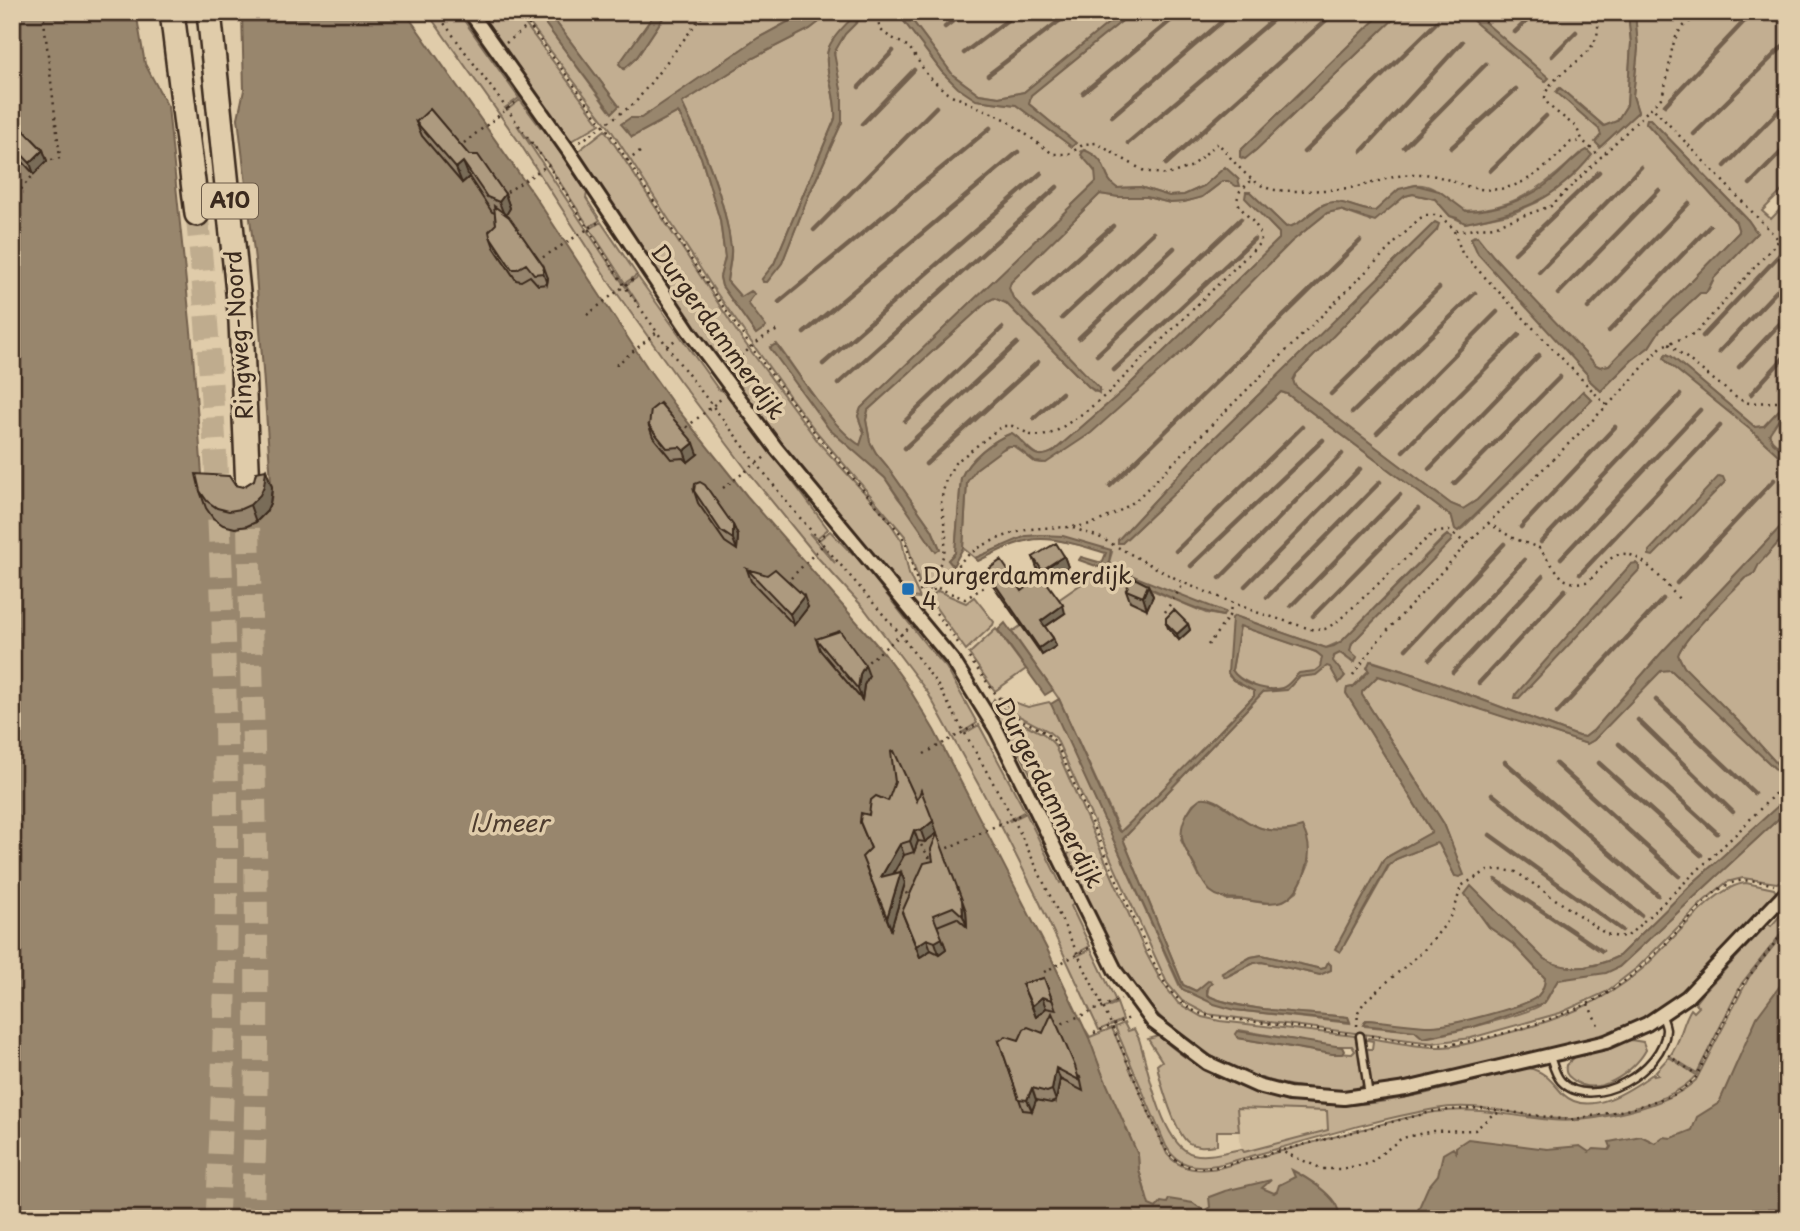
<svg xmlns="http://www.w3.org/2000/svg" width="1800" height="1231" font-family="'Playpen Sans',sans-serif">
<rect width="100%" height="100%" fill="#e0ccaa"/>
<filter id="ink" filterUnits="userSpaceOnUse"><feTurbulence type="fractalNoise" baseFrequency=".0143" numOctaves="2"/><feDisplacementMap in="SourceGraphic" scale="14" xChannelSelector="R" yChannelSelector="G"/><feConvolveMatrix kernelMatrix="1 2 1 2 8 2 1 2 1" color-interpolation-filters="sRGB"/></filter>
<g filter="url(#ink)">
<!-- built -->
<path fill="#d1bd9d" d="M1237,1108L1327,1111L1328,1130L1243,1152L1239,1140Z"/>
<!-- green -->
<path fill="#c2ae91" stroke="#7e6c58" stroke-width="2" fill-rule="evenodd" d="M427,12H458L519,98L505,108L507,110L520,100L541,128H544L587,193L586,198L600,220L589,227L548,164L517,125L614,271L639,305L626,285L638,277L718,389L726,392L828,529L817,538L809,533L835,563L819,540L830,531L853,555L855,554L927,646L946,667L977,723L963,732L965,733L979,725L1025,811L1009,820L1010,821L1026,813L1060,883L1064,881L1074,904L1071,906L1090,946L1076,954L1077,956L1091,949L1116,1001L1102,1009L1117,1003L1123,1020L1099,1030L1039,901L998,820L928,693L863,607L819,559L752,477L679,380L611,285L519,142Z
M477,12H516L600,124L571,141Z
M521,12H537L539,14L542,12H656L620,63L624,69L637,57L667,12H806L758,38L641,119L630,118L632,137L678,112L701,157L720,220L725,258L720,277L722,286L756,334L741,297L727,281C729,270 732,258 731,248C725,197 704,148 682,103L753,58L810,29L832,12H858C849,23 835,34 829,47C821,65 838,97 835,119L774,264L762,279L767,282L782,263L808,197L842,122V95L834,59L835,48L845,34L867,12H897L942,72L977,100L1016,105L1072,146L1075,143L1029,104L1031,95L1133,12H1383L1240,151L1242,159L1256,150L1401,12H1463L1545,81L1548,78L1473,12H1628L1631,43L1627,105L1617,121L1604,126L1560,88L1558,89V93L1599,129L1601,134L1600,147L1638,112L1633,96L1638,48L1635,12H1788V185L1762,211L1771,219L1788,201V397L1786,400L1788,406V455L1769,437L1771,428L1783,414L1779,410L1764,426L1755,427L1671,356L1667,354L1665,360L1751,430L1788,464V519L1663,651L1594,730L1585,737L1578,736L1416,675L1372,661L1367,668L1369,670L1353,687L1347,688L1346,693L1432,832L1387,857L1342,949L1389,866L1396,859L1436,843L1439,844L1455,876L1463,874L1444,824L1362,695V692L1378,675L1587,744L1594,740L1661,670H1671L1784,777L1787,775L1744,727L1684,667L1678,655C1684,637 1730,594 1745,578L1754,574L1758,564L1788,532V797L1693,883L1619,956C1595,968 1569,973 1544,959L1471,887L1465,894L1489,927L1513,944L1545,978C1545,986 1543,991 1537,997C1524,1008 1450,1026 1432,1026C1410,1027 1388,1022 1366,1020L1365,1026L1415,1031L1423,1038C1443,1035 1531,1014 1544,1003C1550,997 1552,986 1558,980L1619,967L1788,810V877L1777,883L1743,878L1727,882L1704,901L1638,967L1606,992L1560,1013L1471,1038L1432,1043L1207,1014L1182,1001L1167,983L1056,738L1048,731L1015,714L999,697L1028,707L1049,702L1053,706L1180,987L1235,1010L1350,1023L1348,1017C1311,1013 1237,1011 1207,995L1210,981L1196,991L1183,985L1123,839L1263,692C1254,682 1239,682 1232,670L1240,626L1309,649L1333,660L1335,655L1340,653L1352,662L1350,648L1352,643L1451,541L1447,535L1443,538L1342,641L1326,648L1235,616L1233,618L1229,676L1233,680L1254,691V696L1163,792L1120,832L1059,699L1012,632L1103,569L1206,613L1222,616L1113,567L1109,562L1112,552L1034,535L975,558L963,548L967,482L972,472L998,451L1012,445L1035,462L1043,463L1187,347L1291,242L1327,213L1340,210L1370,221L1405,196L1413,194L1435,199L1450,216L1465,223L1513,213L1538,202L1580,153C1552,180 1523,204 1483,209C1477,210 1468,212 1462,210C1446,203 1436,182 1415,185C1396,188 1389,202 1375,211C1358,211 1342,198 1325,204C1310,209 1303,226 1286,227L1250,192H1246V198L1279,233V239L1124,390L1054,451C1033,464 1028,443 1012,433C992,441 969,458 961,478L955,553L948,560L953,566L926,593L920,585L905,536L815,430L790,397L713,288L611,130ZM553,18L619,106L609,110L544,22ZM1647,119H1650L1748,220L1757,233L1714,278L1709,289L1700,293L1660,330L1649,347L1632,360L1601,391L1588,379L1587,374L1471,241V238L1474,236L1477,237L1493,256L1596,365L1600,367L1609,365L1739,232L1736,222L1646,123ZM1084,150C1110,161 1101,177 1117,188L1140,187L1169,196L1184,195L1204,186L1225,167L1238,179L1223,181L1202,197L1184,202L1170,203L1147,197H1119L1100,194L1011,282L1009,288L1013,298L1100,391L1095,392L1089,387L1006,303L994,298L988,301L868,410L866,420L870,442L876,453L887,466L932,530L940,549L898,498L885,478L859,454L770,347L777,344C800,375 829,425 860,446L864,433L858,416L861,408L1096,182L1097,175L1081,151ZM1433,224L1437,230L1296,374L1293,380L1295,386L1451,504L1463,509L1477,500L1583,391L1592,400L1463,528L1458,531L1455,529L1452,517L1287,394L1281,392L1122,543H1119L1118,540L1195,457ZM1201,798C1236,802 1243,836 1291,830L1310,861L1297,891L1283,901L1264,903L1245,900H1227L1200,878L1181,840L1187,814L1193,804ZM1262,955L1321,969L1325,968L1320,975L1262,962L1254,963L1226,977L1222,974L1251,957Z
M906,12H1123L1024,92L999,97L979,94L953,75Z
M605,130L739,335L820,444L885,515L902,541L909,574L920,598L910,597L804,476L730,374L740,362L735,358L726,362L720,360L673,299L577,152Z
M601,222L637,275L625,283L590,229Z
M938,591L966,603L974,597L994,622L993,625L966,650L929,598Z
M996,629L1026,669L995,691L969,654Z
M994,699L1012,718L1044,734L1054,744L1145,951L1161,981L1178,1003L1202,1017L1220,1021L1355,1036L1365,1085L1362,1086V1090C1268,1095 1186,1059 1130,981C1104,944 1087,897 1067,856L1070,852L1020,753L1017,754L990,706ZM1239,1030L1328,1046H1352L1355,1051L1352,1054L1319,1052L1238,1038Z
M1746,883L1774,889L1777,894L1694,982L1664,1006L1630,1025L1595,1038L1394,1084L1374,1088L1371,1085L1367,1049H1372L1373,1041L1367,1040L1368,1038C1392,1041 1417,1048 1442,1047C1463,1046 1483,1040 1504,1034C1555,1021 1602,1004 1642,969C1668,947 1714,885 1746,883Z
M1788,907V925L1742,983L1697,1073L1670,1056C1682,1039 1681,1025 1691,1009L1694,1012L1699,1007L1695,1003L1702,994L1768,924L1771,926Z
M1788,928V1219H1115L1145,1190L1139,1170L1138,1155L1131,1150L1085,1029L1090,1037L1112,1028L1167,1154C1181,1171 1199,1171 1219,1168C1267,1155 1314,1142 1363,1129C1386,1123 1410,1116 1435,1112C1478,1106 1509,1116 1551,1120C1589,1124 1668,1107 1696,1080L1749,977Z
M1124,1023L1128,1031L1134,1029L1139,1039C1148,1067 1162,1146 1193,1154C1209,1158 1227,1151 1242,1149L1244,1152L1328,1130L1327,1111L1237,1108L1239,1131H1217V1145C1208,1146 1198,1148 1189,1143C1176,1135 1160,1082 1157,1065L1162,1061L1148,1039L1159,1036C1212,1085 1288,1111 1361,1104C1417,1099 1473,1080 1528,1068C1545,1071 1552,1082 1563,1094C1589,1119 1632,1089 1654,1073V1076L1658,1075L1656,1071L1669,1057L1696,1075C1674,1103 1597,1120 1562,1119C1517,1117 1481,1101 1435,1109C1361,1122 1289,1147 1217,1165C1197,1168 1177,1167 1166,1146L1115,1027Z
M1631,1040L1643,1042L1646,1050C1634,1072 1596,1100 1572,1079C1566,1075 1565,1072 1566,1065L1575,1057Z"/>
<!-- water -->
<path fill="#98866d" stroke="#73614d" stroke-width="2" fill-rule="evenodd" d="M12,12H136L145,64L168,107L192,341L204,501C217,539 265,535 272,495L255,260L238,118L244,90L242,12H405L534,195L647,367L674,405L747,496L883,652L905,682L934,730L1048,951L1089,1038L1102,1073L1138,1155L1139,1170L1149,1205L1156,1208L1161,1202L1167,1203L1169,1199L1193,1203L1204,1211L1210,1207L1209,1197L1225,1191L1271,1180L1262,1188L1274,1193L1277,1191L1279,1185L1295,1177L1292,1170C1307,1178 1325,1189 1335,1203C1338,1207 1339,1214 1341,1219H12Z
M656,12H667L637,57L624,69L619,64Z
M806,12H832L810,29L753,58L682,103C704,149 725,197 731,248C732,258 728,270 727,281L741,297L751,291L755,294L748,303L766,327L756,334L722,286L720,277L725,258L720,220L701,157L678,112L632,137L621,124L630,118H641L758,38Z
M858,12H867L845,34L834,53L842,95V122L808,197L782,263L767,282H763L762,279L774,264L835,119C838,96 821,66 829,47C834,34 849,22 858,12Z
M897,12H906L953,75L979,94L999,97L1024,92L1122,12H1133L1031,95L1029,104L1076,143L1072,147L1016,105L976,100L958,88L942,72Z
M1383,12H1401L1256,150L1245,159L1240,157V151Z
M1463,12H1473L1549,78L1546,81L1539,77Z
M1628,12H1635L1638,48L1633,96L1638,112L1600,147L1595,142L1601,135L1599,129L1556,92L1560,88L1604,126L1617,121L1627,105L1631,43Z
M552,17L619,106L612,113L544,22Z
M1647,119H1650L1748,220L1757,233L1714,278L1706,293H1700L1660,330L1649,347L1632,360L1601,391L1588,379L1587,374L1478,254L1471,238L1477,236L1493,256L1596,365L1600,367L1609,365L1739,232L1736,222L1646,123Z
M1084,150C1111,160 1100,177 1117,188L1140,187L1169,196L1184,195L1204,186L1225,167L1238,179L1240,186H1236L1228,181H1223L1202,197L1184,202L1170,203L1147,197H1119L1100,194L1011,282L1009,288L1013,298L1099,388V393L1089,387L1006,303L994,298L988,301L868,410L866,420L870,442L876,453L887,466L932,530L940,549L936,552L885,478L829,429L770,348L776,344C797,371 833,429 860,445L864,433L858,416L861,408L1096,182L1095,171L1081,155Z
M1587,150L1592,155C1554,202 1522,211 1465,223L1457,218L1450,216L1435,199L1413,194L1405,196L1375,221L1340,210L1327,213L1291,242L1187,347L1091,433L1046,463L1035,462L1015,446H1007L976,469L967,482L963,548L953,566L948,560L955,553L961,478C969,459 993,440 1012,433C1028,444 1032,464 1054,451L1124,390L1279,239V233L1245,198L1246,192H1250L1286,227C1302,226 1311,210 1325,204C1341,197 1358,211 1375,211L1399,189L1416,185L1439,191L1466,211C1496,211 1530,199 1553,179C1564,170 1574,156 1587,150Z
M1435,222L1439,224L1437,230L1296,374L1293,380L1295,386L1451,504L1463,509L1477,500L1583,391L1592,400L1458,531L1455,529L1452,517L1287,394L1281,392L1122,543H1118V540L1195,457Z
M1666,354L1671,356L1755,427L1764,426L1779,410L1783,413L1769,434L1773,442L1788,455V464L1751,430L1668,363L1664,358Z
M1719,476L1723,477L1725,482L1653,556L1649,555V551Z
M1788,519V532L1759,564L1754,574L1745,578C1730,594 1684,637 1678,655L1684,667L1744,727L1787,775L1784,777L1671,670L1661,671L1594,740L1587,744L1378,676L1362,692V695L1444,824L1464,875L1459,877L1455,876L1439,844L1436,843L1396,859L1388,866L1342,949L1340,952L1335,949L1384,859L1432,832L1346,693L1347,688L1353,687L1369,671L1367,668L1370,661L1416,675L1578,736L1585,737L1594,730L1663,651Z
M1041,535L1063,536L1111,550L1109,562L1113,568L1225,612L1223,616C1190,609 1161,592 1130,579C1113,572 1097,566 1079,560L1081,557L1102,563L1106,553C1085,547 1063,539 1041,539C1020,539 997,552 978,561L975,558L1026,536Z
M1447,535L1452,538L1451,541L1352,643L1350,651L1357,657L1355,662L1340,653L1334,656L1333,661L1345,676L1339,683L1330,667L1327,666L1316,675L1299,677L1287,690L1263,692L1123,839L1183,985L1196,991L1209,980L1212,983L1207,988V995C1237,1011 1311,1013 1348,1017L1350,1022L1235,1010L1214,1004L1182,989L1051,704L1059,699L1118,830L1121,832L1254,696V691L1233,680L1228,673L1232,618L1235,616L1326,648L1334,646L1342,641ZM1240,626L1316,652L1322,657L1320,667L1315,671L1299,673C1293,678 1289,686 1282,688C1267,692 1240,684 1232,670Z
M1636,563L1639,566V570L1519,698H1515L1516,694L1631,564Z
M1005,623L1053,690L1045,695L998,630Z
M1788,797V810L1619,967L1606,973L1558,980L1544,1003L1473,1027L1423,1038L1415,1031L1363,1025L1366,1020C1388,1021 1410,1026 1432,1026C1449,1026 1524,1007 1537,997C1543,991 1545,986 1545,978L1513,944L1489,927L1465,894L1471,886L1544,959C1569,973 1595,968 1619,956L1693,883Z
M1201,798C1228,794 1246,845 1302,827C1312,844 1310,860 1303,878C1289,908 1275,904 1246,900C1232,897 1222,901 1210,891C1203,884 1200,876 1196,868C1185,849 1175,835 1187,814C1191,808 1194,802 1201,798Z
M1262,955L1321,969L1325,968L1328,962L1331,965V970L1320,975L1262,962L1254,963L1225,977L1222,973L1251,957Z
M1788,975V1219H1414L1428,1187L1438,1175L1443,1154L1453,1148L1456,1152V1147L1468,1139L1547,1149L1580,1146L1589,1152L1594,1149L1609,1150L1611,1147L1609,1142L1641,1136L1655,1143L1663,1137L1672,1138L1692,1130L1697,1117L1719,1103L1757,1017Z
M1237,1031L1342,1047L1344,1051L1342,1054H1332L1238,1038L1235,1034Z"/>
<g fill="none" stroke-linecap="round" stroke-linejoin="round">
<!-- stream -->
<path stroke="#73614d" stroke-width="4.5" d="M945,27L965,12
M1515,32L1536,12
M964,53L1018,12
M1552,56L1576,32
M988,75L1071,12
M859,87L893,51
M1083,93L1181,12
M1665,105L1752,13
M1112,116L1233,12
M862,124L914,70
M1694,134L1788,41
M1128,143L1282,12
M1404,147L1486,64
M1451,148L1516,89
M1362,151L1462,42
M1304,152L1438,21
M1166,164L1335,12
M1725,166L1788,101
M1490,171L1546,116
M1750,184L1788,145
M814,230L936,107
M1515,253L1599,172
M1539,272L1641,167
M1558,294L1659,190
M1035,296L1113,226
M779,302L990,128
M1588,308L1689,203
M1062,318L1153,233
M1609,331L1710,226
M804,333L1018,152
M1703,336L1788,246
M1079,338L1174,248
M1719,352L1788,279
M1097,355L1241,219
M823,364L1041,173
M1739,367L1788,315
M1114,370L1254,239
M838,384L1057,187
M1331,394L1439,288
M1751,394L1788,353
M1352,413L1475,293
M1034,418L1062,393
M905,421L1002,328
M1377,433L1497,312
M905,448L1017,343
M1403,451L1519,335
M926,464L1038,362
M1429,469L1539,355
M1454,484L1560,377
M1110,486L1360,241
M1521,527L1615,427
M1541,542L1680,395
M1176,551L1302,427
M1561,558L1700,410
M1191,566L1323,440
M1580,574L1720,426
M1220,578L1342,454
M1677,583L1774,480
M1245,586L1360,469
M1267,597L1380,482
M1291,606L1400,495
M1313,616L1418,509
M1406,649L1504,544
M1430,659L1524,560
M1453,672L1543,576
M1479,683L1565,590
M1656,700L1754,793
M1557,713L1663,599
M1638,720L1733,812
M1619,744L1717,833
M1505,762L1658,895
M1599,763L1701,855
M1556,764L1679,876
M1492,794L1641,915
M1490,835L1622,930
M1496,880L1602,951"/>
<!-- highway-tunnel -->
<path stroke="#bfac8e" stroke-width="23" stroke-dasharray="23 11" stroke-linecap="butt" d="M197,214C229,547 234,884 217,1219
M248,494C252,736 263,977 252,1219"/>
<defs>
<path id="lane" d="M1360,1036L1369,1096
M1550,1056C1553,1065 1555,1074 1561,1081C1592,1114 1665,1069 1666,1030C1666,1025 1663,1020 1662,1015"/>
<path id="street" d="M470,12L568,150L689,331L776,448L954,662L997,731L1116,972L1153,1022L1207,1063L1258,1086L1289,1094L1344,1098L1406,1089L1606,1042L1647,1024L1687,997L1788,891"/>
<path id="highway" d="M172,12L197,214
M209,12L241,321L248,490"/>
</defs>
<!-- lane casing -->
<use href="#lane" stroke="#3b2a1e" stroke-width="11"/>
<!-- street casing -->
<use href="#street" stroke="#3b2a1e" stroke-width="18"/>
<!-- highway casing -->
<use href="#highway" stroke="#3b2a1e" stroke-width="28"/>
<!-- path -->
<path stroke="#3b2a1e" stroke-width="2.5" stroke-dasharray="2 5" stroke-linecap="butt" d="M43,12L60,158L43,162
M436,12L548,165L624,285L674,356L789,505L900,634L937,684L1013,818L1112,1026L1163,1145C1176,1168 1196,1171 1221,1166L1435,1111L1481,1108L1569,1120L1631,1109L1676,1094L1695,1079L1743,984L1788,926
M519,12L609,132L702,276L751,347L815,433L900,533L905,541L920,591L961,647
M884,12L878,22L880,29L885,34L909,47L928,76L947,93L1005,119L1053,154H1069L1084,144L1096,143L1144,171L1167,175L1190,167L1218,143C1232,159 1248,182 1270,189C1285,193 1344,190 1361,186C1378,182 1395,175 1413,174C1438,173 1448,181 1470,187C1514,198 1543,172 1571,142L1583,141
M1595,12C1613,57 1547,69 1545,98L1549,106L1576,127L1583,141L1601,157
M1775,12L1788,16
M506,43L546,12
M580,142L635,103L705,12
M464,143L516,102
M627,161L640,152
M507,192L548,165
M12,200L35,173
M1454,231L1462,253L1607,406
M12,254L23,263
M537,261L599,222
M587,315L637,276
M1669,344L1738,399L1749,403L1778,402L1788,412
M667,346L678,338
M616,365L657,332
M730,365L765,336L778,330
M681,432L722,398
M723,488L765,457
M1488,523L1513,538L1539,548L1563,579L1574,583L1586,582C1597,576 1603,562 1615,556C1637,544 1666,585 1680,600
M1073,528L1099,537L1184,583L1256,612L1314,630L1325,629L1337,622L1434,532L1449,531L1467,544
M817,540L828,531
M791,578L822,546
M951,578C958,552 1002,535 1026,530C1046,526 1066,529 1086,525C1104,521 1120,511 1135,501L1419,219L1426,215H1435L1440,216L1454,229L1462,231L1494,226L1551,206L1661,98C1678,57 1659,23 1716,12
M938,588L965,599L986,586
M934,591L932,583L944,554L946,536L941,501L946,479L955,463L1002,426H1013L1031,435L1043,436L1055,432L1085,412L1107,394L1261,242C1261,222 1243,217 1237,200L1240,191L1252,180
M1165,612L1184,583
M1208,645L1229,616L1232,602
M969,658L1009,712C1024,724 1044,727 1056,743L1151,957C1164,984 1178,1009 1209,1016L1351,1034
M863,666L909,628
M1353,675L1378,641L1467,544L1618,395L1662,346L1696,333L1779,240L1652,107
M924,754L976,725
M921,845L929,857L932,855
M941,851L1024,813
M903,886L909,899
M1044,972L1091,947
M1588,1004L1600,1029
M1056,1026L1121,999
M1357,1026L1358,1012L1365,1001L1423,951L1445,925L1455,908L1461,886L1487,871L1504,870L1516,872L1606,934L1618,937L1629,935L1737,833L1788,780
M1094,1033L1132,1017
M1371,1036C1394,1039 1417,1045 1440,1045C1482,1043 1562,1018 1599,998C1633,979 1660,949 1687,921C1700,908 1714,889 1732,883C1745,878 1760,881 1774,885
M1668,1055L1697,1075
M1278,1150L1323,1169H1340L1368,1164L1402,1138L1433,1131L1475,1130L1492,1115L1503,1112"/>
<!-- lane -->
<use href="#lane" stroke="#e0ccaa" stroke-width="6"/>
<!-- street -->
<use href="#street" stroke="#e0ccaa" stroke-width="12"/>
<!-- highway -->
<use href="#highway" stroke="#e0ccaa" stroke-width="23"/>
</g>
<!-- wall -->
<path fill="#95846d" stroke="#3b2a1e" stroke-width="2" d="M12,118L43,150L47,161L34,174L12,150Z
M416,122L469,155L505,194L510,208L506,214L548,278L547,284L538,285L530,276L521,281L516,280L494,247L490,236L496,224L495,213L492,212L469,177L462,183L422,136Z
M649,426L698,454L688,462L684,458L671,459L653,437Z
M266,470L272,487L270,503L266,512L256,522L247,526L235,528L223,525L213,518L206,508L200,491L235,485L243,487L254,480Z
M694,491L733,525L738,536L737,550L725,542L698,503Z
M1064,556L1068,567L1046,582L1037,568L1033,557Z
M747,569L808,607L794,625L751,581Z
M986,571L1065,613L1045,627L1053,638L1056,646L1042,655L988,578Z
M1148,585L1153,596L1147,609L1130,601L1126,590Z
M1166,623L1188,624L1190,630L1179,640L1168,628Z
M816,639L869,676L864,685L862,700L820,650Z
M888,801H917L937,833L925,842L918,841L914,852L904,855L894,874L901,872L905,883L891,929L866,868L871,848L860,822Z
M933,861L966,911L967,927L957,918L937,926L946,949L939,954L931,950L920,957L902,912Z
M1044,978L1056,1010L1046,1008L1036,1017L1022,984Z
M999,1041L1080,1077L1083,1091L1060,1079L1056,1101L1051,1103L1036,1100L1032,1111L1023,1110Z"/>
<!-- shaded-wall -->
<path fill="#796c59" stroke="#3b2a1e" stroke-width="2" d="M43,150L47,161L34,174L30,163Z
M463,162L469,177L462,183L456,168Z
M505,194L510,208L505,217L499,202Z
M544,267L548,278L547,284L543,273Z
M694,443L698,454L688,462L684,451Z
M266,470L272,487L270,503L266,512L256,522L250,505Z
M733,525L738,536L737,550L733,539Z
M1064,556L1068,567L1046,582L1042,570Z
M1148,585L1153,596L1147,609L1143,597Z
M804,596L808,607L794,625L790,614Z
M1063,605L1065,613L1043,628L1041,621Z
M1188,624L1190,630L1179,640L1177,634Z
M1053,638L1056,646L1042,655L1039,648Z
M865,665L869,676L864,685L862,700L858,689L860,674Z
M933,821L937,833L925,842L921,831Z
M914,830L918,841L914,852L910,841Z
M900,844L904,855L885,888L881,877Z
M901,872L905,883L891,929L887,918Z
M962,900L966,911L967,927L963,916Z
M942,938L946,949L939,954L935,942Z
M927,939L931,950L920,957L916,946Z
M1042,997L1046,1008L1036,1017L1032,1006Z
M1056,1068L1060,1079L1056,1101L1052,1090Z
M1032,1088L1036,1100L1032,1111L1027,1100Z"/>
<!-- building -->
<path fill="#ad9a7f" stroke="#3b2a1e" stroke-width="2" d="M430,109L469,155H478L505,194L499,202L487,197L463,162L456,168L416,122Z
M12,118L43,150L30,163L12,144Z
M494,206L509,217L544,267L543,273L534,274L526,264L517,269H512L490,236L489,231L496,224Z
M660,403L694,443L684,451L680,447L667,448L649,426L651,410Z
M266,470L264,486L260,495L250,505L241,509L229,511L217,508L207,501L200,491L196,474L229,476L235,485L243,487L254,480L256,472Z
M700,482L705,485L733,525V539L721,531L694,491L695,484Z
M1056,543L1064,556L1042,570L1033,557Z
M1001,560L1022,591L1042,576L1063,605L1041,621L1053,638L1039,648L986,571Z
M747,569L767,575L775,569L804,596L790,614Z
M1132,577L1148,585L1143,597L1126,590Z
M1174,610L1188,624L1177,634L1166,623V618Z
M840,631L865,665L860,674L858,689L816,639Z
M894,751L917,801L921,790L933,821L921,831L914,830L910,841L900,844L881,877L901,872L887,918L862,857L871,848L860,822L861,813L869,815L871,800L876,796L888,801L895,782L891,752Z
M937,834L962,900L963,916L953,907L933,915L942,938L935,942L927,939L916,946L902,912L924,863L933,861L931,849Z
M1044,978L1052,1000L1042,997L1032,1006L1022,984Z
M1052,1013L1075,1066L1079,1080L1056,1068L1052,1090L1047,1092L1032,1088L1027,1100L1019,1099L999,1041L1006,1036L1019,1040L1024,1029L1028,1027L1043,1033Z"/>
</g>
<!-- markers -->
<rect fill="#1f6fb2" stroke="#e0ccaa" stroke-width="2.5" x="901" y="582" width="14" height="14" rx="3.5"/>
<g text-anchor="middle" stroke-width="7" stroke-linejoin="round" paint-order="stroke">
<!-- shield labels -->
<rect fill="#e0ccaa" stroke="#6c5b48" stroke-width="2" x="202" y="183.5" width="56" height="35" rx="5"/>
<g font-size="21" font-weight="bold" fill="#3b2a1e">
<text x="230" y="208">A10</text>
</g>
<!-- street labels -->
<g font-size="23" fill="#3b2a1e" stroke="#e0ccaa">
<text transform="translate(718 332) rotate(54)" y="8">Durgerdammerdijk</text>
<text transform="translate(239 335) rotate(-94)" y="8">Ringweg-Noord</text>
<text transform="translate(1049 793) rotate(63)" y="8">Durgerdammerdijk</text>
</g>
<!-- poi labels -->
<g font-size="23" fill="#3b2a1e" stroke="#e0ccaa" text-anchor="start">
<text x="922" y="584">Durgerdammerdijk<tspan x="922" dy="26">4</tspan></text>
</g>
<!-- water labels -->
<g font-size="24" font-style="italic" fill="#4e3c2e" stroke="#e0ccaa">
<text x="509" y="832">IJmeer</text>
</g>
</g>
<!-- margin -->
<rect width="1800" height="1231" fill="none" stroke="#e0ccaa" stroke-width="42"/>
<rect x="21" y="21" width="1758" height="1189" fill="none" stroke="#3b2a1e" stroke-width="2.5" filter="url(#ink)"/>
</svg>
